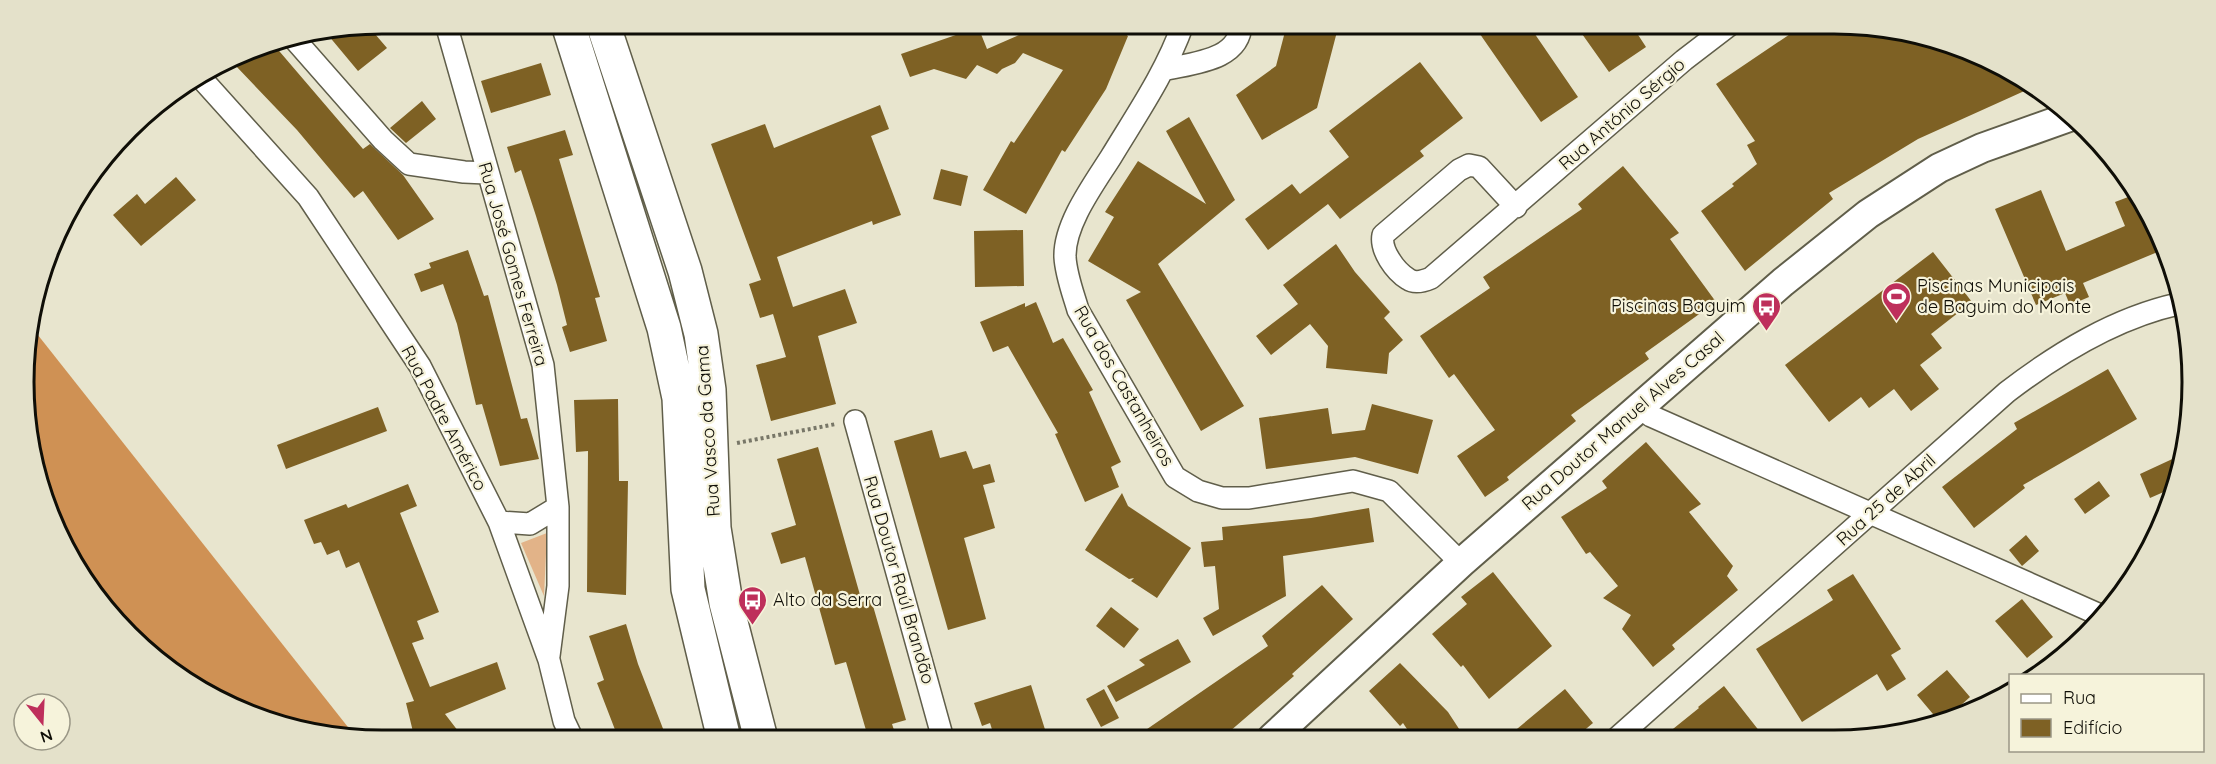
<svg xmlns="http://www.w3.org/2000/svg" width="2216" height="764" font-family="Quicksand,sans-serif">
<rect width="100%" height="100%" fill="#e8e5ce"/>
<!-- green -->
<path fill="#e2b388" d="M547,533L544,596L521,543Z"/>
<!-- forest -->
<path fill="#cf9154" d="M30,325L355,736L290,728L183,679L85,581L36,474L27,336Z"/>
<!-- building -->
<path fill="#7e6124" d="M977,24L987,49L1026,32L1022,24H1114L1128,36L1106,89L1065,152L1062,150L1026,214L983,190L1011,141L1014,143L1063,70L1023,53L1015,63L1002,69L997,74L977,65L966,79L934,69L910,77L901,54L976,28Z
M1287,24H1339L1317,108L1262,140L1236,95L1276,66Z
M1473,24H1528L1578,97L1541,122Z
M1575,24H1631L1646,47L1609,72Z
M1805,24H1834L1926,36L2031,88L1918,139L1829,193L1833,199L1745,271L1701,211L1734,186L1732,184L1757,164L1747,145L1755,141L1716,84Z
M369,27L387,48L358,71L328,35Z
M274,45L363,149L370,144L403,175L434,219L398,240L363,191L354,198L297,130L235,65L253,50Z
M1420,62L1463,118L1420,151L1424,156L1340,219L1328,204L1268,250L1245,219L1292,184L1300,194L1349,157L1329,131Z
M541,63L551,95L491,113L481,81Z
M422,101L436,119L406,143L390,128Z
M880,105L889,129L871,136L901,215L873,225L872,221L777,257L793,307L845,289L857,323L818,336L836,404L771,421L756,365L786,357L773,314L760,318L749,284L761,280L711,144L765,124L774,148Z
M1189,117L1235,200L1158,264L1244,406L1201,431L1126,300L1141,292L1088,261L1114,217L1105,212L1138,161L1206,204L1166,131Z
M565,130L573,155L559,159L600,297L595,298L607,341L570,352L562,327L567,325L557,285L536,216L521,170L515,173L507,147Z
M1623,166L1679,233L1670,239L1716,302L1645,353L1649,359L1571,415L1576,421L1507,477L1509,480L1485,497L1457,456L1495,430L1454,374L1449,378L1420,336L1490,288L1483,277L1582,209L1578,204Z
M941,169L968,176L961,206L933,199Z
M176,177L196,200L141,246L113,215L137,194L145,204Z
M2041,190L2066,251L2125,226L2115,202L2136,194L2141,199L2160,251L2083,283L2089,297L2070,305L2065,293L2036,305L1995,209Z
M1023,230L1024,286L975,287L974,231Z
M1336,244L1355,272L1390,312L1384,318L1403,340L1389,353L1387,374L1326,368L1328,346L1310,324L1271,355L1256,336L1298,304L1283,285Z
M468,250L484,296L488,295L521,419L527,418L539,459L500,466L482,404L476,405L457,324L443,284L421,292L414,274L431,268L429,263Z
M1933,252L1972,302L1931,334L1942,348L1920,365L1939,389L1911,411L1894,389L1869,408L1861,397L1829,422L1785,365Z
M1036,302L1053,343L1063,338L1093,390L1089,392L1121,462L1111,467L1119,487L1085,502L1055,434L1058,433L1008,346L993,352L980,322L1025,303V307Z
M2108,369L2137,419L2023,485L2025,488L1974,528L1942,487L2017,429L2014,423Z
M618,399L619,481H628L626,595L587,592L588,451L576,452L574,400Z
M1372,404L1433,420L1418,474L1355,457L1266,469L1259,418L1328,408L1332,434L1365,430Z
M378,407L387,431L286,469L277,445Z
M932,430L940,458L966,451L973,469L990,464L995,482L983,485L995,528L964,538L986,619L948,630L894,441Z
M1646,442L1701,504L1689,512L1733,566L1727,576L1738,590L1672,645L1675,649L1653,667L1622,629L1631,615L1603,598L1618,586L1590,552L1586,554L1561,517L1607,488L1602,481Z
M818,447L862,602L871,599L906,720L892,724L894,730L868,737L846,662L835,665L805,557L781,564L771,533L796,525L777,459Z
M2181,455L2180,474L2175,487L2150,498L2140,474Z
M2099,481L2110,496L2085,514L2074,499Z
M408,484L417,506L400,513L439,612L417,621L424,639L412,643L430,687L497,662L506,689L445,714L465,740H415L406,703L414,701L359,562L346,568L339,550L327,555L321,542L314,544L304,520L346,504L348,508Z
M1122,493L1128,506L1191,548L1157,598L1131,581L1134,578L1129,579L1085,550Z
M1369,508L1374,542L1283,556L1286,596L1213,636L1203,618L1219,609L1215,566L1204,567L1201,542L1223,540L1222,527L1311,518Z
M2026,535L2039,551L2022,566L2009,550Z
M1493,572L1552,646L1489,699L1463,665L1461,667L1432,634L1467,604L1461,597Z
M1853,574L1901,649L1891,655L1906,679L1887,691L1877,674L1802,722L1756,649L1833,600L1827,590Z
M1322,585L1353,619L1292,674L1294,676L1222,738H1134L1268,646L1262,636Z
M2022,599L2053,637L2027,658L1995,621Z
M1111,607L1139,629L1124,648L1096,626Z
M626,624L638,664L667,739L619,740L597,683L604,680L589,636Z
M1178,639L1191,662L1116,702L1107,686L1145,665L1139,660Z
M1400,663L1448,712L1465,738H1413L1403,723L1400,726L1369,691Z
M1947,670L1970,697L1948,717L1938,720L1917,695Z
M1031,685L1048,739H995L990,723L982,726L974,703Z
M1724,686L1764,737H1663L1699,708L1698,707Z
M1104,689L1119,718L1101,727L1086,699Z
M1565,689L1593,723L1575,738H1506Z"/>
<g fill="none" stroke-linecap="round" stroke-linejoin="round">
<defs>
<path id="street" d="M446,24L543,365L558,507V586L549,656
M1183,24C1166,72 1137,114 1111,157C1094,184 1064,224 1065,257C1066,275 1073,293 1078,310L1175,477L1198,491L1222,498H1249L1353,481L1389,491L1461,563
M296,41L383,140L409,164L464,172L486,173
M1163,70C1192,63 1240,61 1241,24
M201,78L308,197L420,366L499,522L549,660L564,721L573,740
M1516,207L1479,167L1469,165L1459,170L1383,235C1380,250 1395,271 1408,279C1415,284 1424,281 1431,278L1684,60L1731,24
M1639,407L1651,416L2100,615
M855,421L943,739
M499,522L530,524L558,507
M1618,737L2007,392C2058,353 2115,318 2178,304"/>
<path id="secondary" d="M1272,738L1461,563L1783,282L1868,214L1939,168L1982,148L2069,117"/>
<path id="primary" d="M568,24L664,328L679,398L688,589L724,739
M603,24L685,271L701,334L709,390L714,528L726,603L761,739"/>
</defs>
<!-- street casing -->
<use href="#street" stroke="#605e4a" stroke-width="24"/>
<!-- secondary casing -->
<use href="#secondary" stroke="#605e4a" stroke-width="32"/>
<!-- primary casing -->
<use href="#primary" stroke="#605e4a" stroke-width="36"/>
<!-- path -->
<path stroke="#787768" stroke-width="4" stroke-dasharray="3 3" stroke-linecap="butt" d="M737,443L836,424"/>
<!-- street -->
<use href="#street" stroke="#fff" stroke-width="21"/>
<!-- secondary -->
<use href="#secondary" stroke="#fff" stroke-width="28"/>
<!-- primary -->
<use href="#primary" stroke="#fff" stroke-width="33"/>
</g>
<!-- icons -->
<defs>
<symbol id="stadium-pin" viewBox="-11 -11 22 30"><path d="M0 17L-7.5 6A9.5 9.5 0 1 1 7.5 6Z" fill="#be2f5b" stroke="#f6f3db"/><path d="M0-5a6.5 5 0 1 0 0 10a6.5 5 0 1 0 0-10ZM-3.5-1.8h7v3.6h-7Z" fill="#fff"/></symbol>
<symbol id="bus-pin" viewBox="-11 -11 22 30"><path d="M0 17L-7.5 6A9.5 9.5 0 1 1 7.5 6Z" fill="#be2f5b" stroke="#f6f3db"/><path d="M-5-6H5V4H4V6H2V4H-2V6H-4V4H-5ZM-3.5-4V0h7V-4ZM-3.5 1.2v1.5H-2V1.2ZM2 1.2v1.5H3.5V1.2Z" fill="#fff"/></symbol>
</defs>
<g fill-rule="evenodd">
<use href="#stadium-pin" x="1880" y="280" width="33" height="45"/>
<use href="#bus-pin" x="1750" y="290" width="33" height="45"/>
<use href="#bus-pin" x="736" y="584" width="33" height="45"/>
</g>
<g text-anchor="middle" stroke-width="4.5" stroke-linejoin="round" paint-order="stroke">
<!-- street labels -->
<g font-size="18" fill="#0f0e07" stroke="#f6f3db">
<text transform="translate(1622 114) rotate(-41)" y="6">Rua António Sérgio</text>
<text transform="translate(513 264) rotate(74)" y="6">Rua José Gomes Ferreira</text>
<text transform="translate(1124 386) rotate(60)" y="6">Rua dos Castanheiros</text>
<text transform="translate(444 418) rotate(62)" y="6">Rua Padre Américo</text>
<text transform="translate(1623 421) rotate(-41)" y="6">Rua Doutor Manuel Alves Casal</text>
<text transform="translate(708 431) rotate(-94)" y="6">Rua Vasco da Gama</text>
<text transform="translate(1886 500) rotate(-42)" y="6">Rua 25 de Abril</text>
<text transform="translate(899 580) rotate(74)" y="6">Rua Doutor Raúl Brandão</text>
</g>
<!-- poi labels -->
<g font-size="18" fill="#0f0e07" stroke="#f6f3db" text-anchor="start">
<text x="1917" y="292">Piscinas Municipais<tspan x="1917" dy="21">de Baguim do Monte</tspan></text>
<text x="1746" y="312" text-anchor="end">Piscinas Baguim</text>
<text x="773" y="606">Alto da Serra</text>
</g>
</g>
<!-- crop -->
<path d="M0 0H2216V764H0ZM382 34H1834A348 348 0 0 1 2182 382V382A348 348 0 0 1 1834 730H382A348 348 0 0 1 34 382V382A348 348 0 0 1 382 34Z" fill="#e4e1ca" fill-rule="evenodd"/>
<path fill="none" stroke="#0f0e07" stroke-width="3" d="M382 34H1834A348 348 0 0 1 2182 382V382A348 348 0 0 1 1834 730H382A348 348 0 0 1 34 382V382A348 348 0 0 1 382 34Z"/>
<!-- legend -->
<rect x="2009" y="674" width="195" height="78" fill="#f6f3db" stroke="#9a9786" stroke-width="1.5"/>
<rect x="2021" y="694" width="30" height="9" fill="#ffffff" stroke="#9a9786" stroke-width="1.5"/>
<text x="2063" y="704" font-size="18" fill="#0f0e07">Rua</text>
<rect x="2021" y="719" width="30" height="18" fill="#7e6124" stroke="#9a9786" stroke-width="1.5"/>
<text x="2063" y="734" font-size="18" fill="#0f0e07">Edifício</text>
<!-- north arrow -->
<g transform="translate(42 722) rotate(162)"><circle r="28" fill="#f6f3db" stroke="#9a9786" stroke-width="1.5"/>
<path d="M0-4.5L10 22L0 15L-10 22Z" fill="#be2f5b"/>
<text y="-9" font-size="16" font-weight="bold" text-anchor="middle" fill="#0f0e07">N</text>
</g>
</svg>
